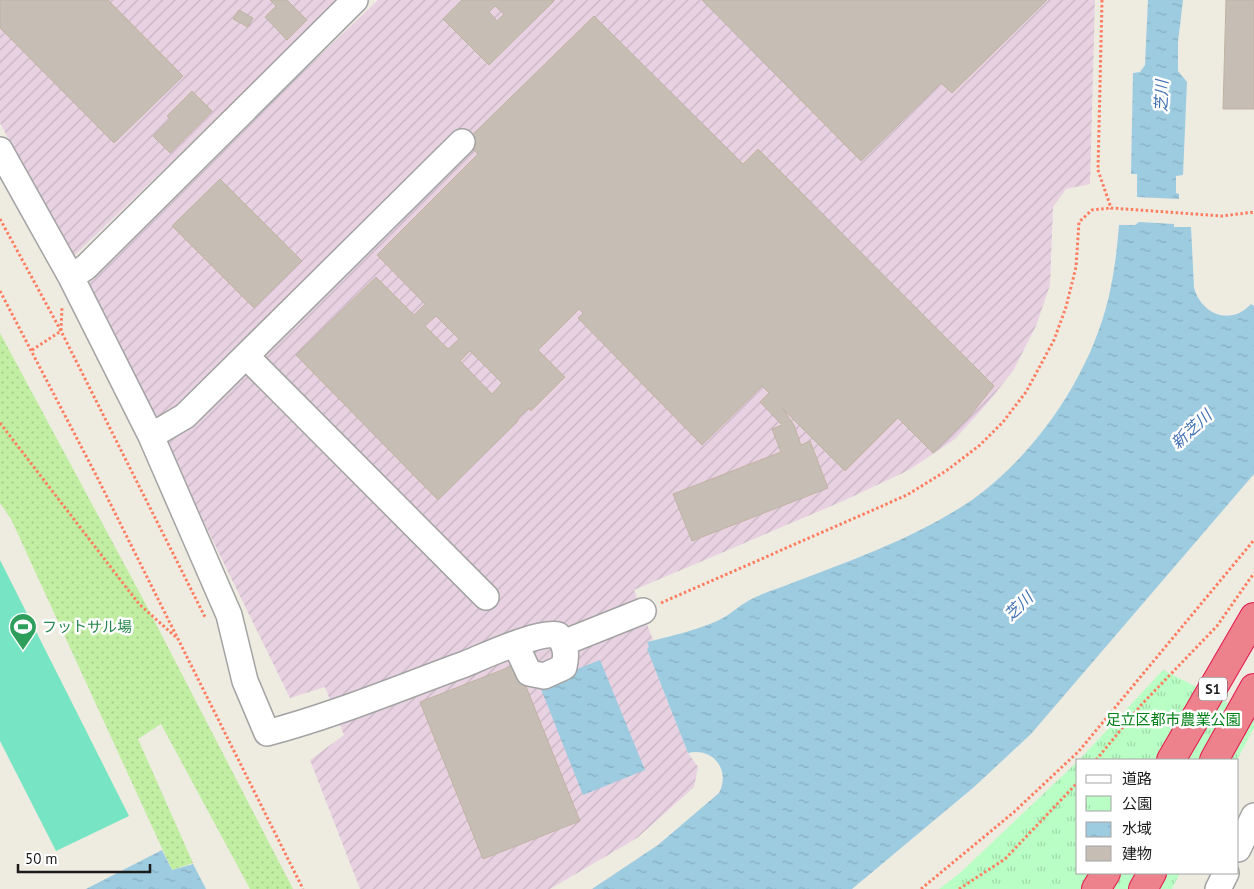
<svg xmlns="http://www.w3.org/2000/svg" width="1254" height="889" font-family="'PT Sans','Noto Sans JP',sans-serif">
<defs>
<pattern id="industrial-furrows" width="10" height="10" patternUnits="userSpaceOnUse" patternTransform="scale(1.25)"><rect width="10" height="10" fill="#e8d2e2"/><path d="M-1 1l2-2M0 10L10 0M9 11l2-2" fill="none" stroke="#c6b4c1"/></pattern>
<pattern id="grass-dots" width="8" height="8" patternUnits="userSpaceOnUse" patternTransform="scale(1.25)"><rect width="8" height="8" fill="#c1eea2"/><path d="M2 2h.1M6 6h.1" fill="none" stroke="#a5cc8b" stroke-width="1.8" stroke-linecap="round"/></pattern>
<pattern id="park-tufts" width="24" height="20" patternUnits="userSpaceOnUse" patternTransform="scale(1.25)"><rect width="24" height="20" fill="#b9fec4"/><path d="M3 7l-1-3M5 7V3M7 7l1-3M15 17l-1-3M17 17v-4M19 17l1-3" fill="none" stroke="#9ed9a8"/></pattern>
<pattern id="water-ripples" width="26" height="14" patternUnits="userSpaceOnUse" patternTransform="scale(1.25)"><rect width="26" height="14" fill="#9dcbe0"/><path d="M2 4q2-2 4 0t4 0M15 11q2-2 4 0t4 0" fill="none" stroke="#87aec0"/></pattern>
</defs>
<rect width="100%" height="100%" fill="#eeebe1"/>
<!-- industrial -->
<path fill="url(#industrial-furrows)" d="M0,0H340L72,258L0,123Z
M378,0H1095L1090,184L1066,189L1053,207L1050,285L1036,326L1013,371L985,406L955,439L909,470L843,501L634,590L653,640L647,642L650,648L647,649L688,753L698,767L694,787L637,838L550,889H360L310,760L344,735L325,687L290,698L89,288L91,273Z"/>
<!-- grass -->
<path fill="url(#grass-dots)" d="M0,333L143,599L293,889H250L161,724L138,739L193,863L172,870L11,519L0,503Z"/>
<!-- park -->
<path fill="url(#park-tufts)" d="M1163,670L1254,716V728L1237,760H1079Z
M1078,761V873H1180L1172,889H939L960,873Z"/>
<!-- pitch -->
<path fill="#77e5c3" d="M0,560L129,816L56,851L0,741Z"/>
<!-- water -->
<path fill="url(#water-ripples)" d="M1148,0H1183L1178,42V71L1187,82L1183,175L1176,176V193L1179,194V199L1137,197V174H1131L1133,73L1140,72L1145,65Z
M1139,222L1174,224V227H1191L1194,288C1202,315 1231,326 1251,304L1254,306V474L1031,734L974,787L852,889H592L658,845L719,793C731,770 713,747 688,753L647,649L649,647L647,642C668,637 705,628 723,618C732,613 739,606 748,601C760,594 774,590 787,585C849,561 916,538 972,500C1036,454 1089,377 1108,300C1114,275 1117,251 1119,225H1135Z
M600,660L645,770L583,795L539,684Z
M162,850L172,870L193,864L206,889H86Z"/>
<!-- building -->
<path fill="#c6bdb4" stroke="#c1b2a2" fill-rule="evenodd" d="M0,0H108L183,76L114,143L0,28Z
M270,0H287L307,20L287,40L265,17L276,6Z
M462,0H554V1L489,65L443,19ZM495,6L504,14L497,21L489,12Z
M702,0H1047L952,93L941,83L861,161Z
M1226,0H1254V109H1223Z
M239,10L253,18L248,27L233,19Z
M594,16L743,164L758,149L994,386L970,416L933,453L898,418L845,471L782,408L794,425L801,445L810,441L828,488L692,541L673,494L781,452L772,429L782,425L760,402L769,393L762,386L702,445L578,318L583,313L579,309L538,350L565,377L531,411L529,408L517,419L518,421L438,500L296,355L376,277L414,315L425,304L377,255L478,154L465,142ZM436,316L459,339L448,349L425,326ZM470,351L502,383L492,394L460,361Z
M192,91L212,111L170,153L153,136L170,119L167,116Z
M220,179L302,261L254,308L172,226Z
M517,664L580,821L483,859L420,702Z"/>
<g fill="none" stroke-linecap="round" stroke-linejoin="round">
<defs>
<path id="minor" d="M0,150L71,277L151,436L229,615L245,681L267,733C335,715 399,688 465,664C487,655 538,631 558,635C566,646 567,654 564,667L544,676L529,673L516,645
M71,277L86,267L355,0
M246,356L486,597
M151,436L185,416L462,142
M563,643L643,611
M1238,849L1254,816
M1218,889L1226,873"/>
<path id="highway" d="M1171,760L1254,617
M1214,760L1254,688
M1096,889L1106,873
M1143,889L1152,873"/>
</defs>
<!-- minor casing -->
<use href="#minor" stroke="#a3a3a3" stroke-width="28"/>
<!-- highway casing -->
<use href="#highway" stroke="#e4164c" stroke-width="30"/>
<!-- path -->
<path stroke="#ff7e61" stroke-width="3" stroke-dasharray="2.5 2.5" stroke-linecap="butt" d="M1102,0L1098,170L1111,208L1222,216L1254,212
M0,219L61,331L206,619
M0,291L96,475L303,889
M32,350L61,331L62,306
M0,423L139,604L177,638
M661,603L907,495L946,471L980,445L1003,422L1026,392L1054,340L1066,307L1076,267L1079,222L1092,210L1111,208
M1096,760L1142,704L1217,626L1254,573
M921,889L1014,812L1079,751L1254,540
M959,889L1005,859L1078,782"/>
<!-- minor -->
<use href="#minor" stroke="#fff" stroke-width="25"/>
<!-- highway -->
<use href="#highway" stroke="#ed818c" stroke-width="28"/>
</g>
<!-- icons -->
<defs>
<symbol id="stadium-pin" viewBox="-11 -11 22 30"><path d="M0 17L-7.5 6A9.5 9.5 0 1 1 7.5 6Z" fill="#2e9e5b" stroke="#fff"/><path d="M0-5a6.5 5 0 1 0 0 10a6.5 5 0 1 0 0-10ZM-3.5-1.8h7v3.6h-7Z" fill="#fff"/></symbol>
</defs>
<g fill-rule="evenodd">
<use href="#stadium-pin" x="7" y="611" width="32" height="43"/>
</g>
<g text-anchor="middle" stroke-width="5" stroke-linejoin="round" paint-order="stroke">
<!-- shield labels -->
<rect fill="#fff" stroke="#606060" stroke-width="1" x="1199" y="677.5" width="28" height="23" rx="4"/>
<g font-size="14" font-weight="bold" fill="#1c1c1c">
<text x="1213" y="694">S1</text>
</g>
<!-- leisure labels -->
<g font-size="15" fill="#27864d" stroke="#fff" text-anchor="start">
<text x="42" y="632">フットサル場</text>
</g>
<!-- park labels -->
<g font-size="15" fill="#038118" stroke="#fff">
<text x="1173" y="725">足立区都市農業公園</text>
</g>
<!-- water labels -->
<g font-size="16" font-style="italic" fill="#4271b2" stroke="#fff">
<text transform="translate(1161 96) rotate(-88)" y="6">芝川</text>
<text transform="translate(1191 429) rotate(-43)" y="6">新芝川</text>
<text transform="translate(1018 606) rotate(-44)" y="6">芝川</text>
</g>
</g>
<!-- legend -->
<rect x="1076" y="759" width="162" height="115" fill="#ffffff" stroke="#a4a4a4"/>
<rect x="1086" y="775" width="25" height="8" fill="#ffffff" stroke="#a4a4a4"/>
<text x="1122" y="784" font-size="15" fill="#1c1c1c">道路</text>
<rect x="1086" y="796" width="25" height="15" fill="url(#park-tufts)" stroke="#a4a4a4"/>
<text x="1122" y="809" font-size="15" fill="#1c1c1c">公園</text>
<rect x="1086" y="822" width="25" height="15" fill="url(#water-ripples)" stroke="#a4a4a4"/>
<text x="1122" y="834" font-size="15" fill="#1c1c1c">水域</text>
<rect x="1086" y="846" width="25" height="15" fill="#c6bdb4" stroke="#a4a4a4"/>
<text x="1122" y="859" font-size="15" fill="#1c1c1c">建物</text>
<!-- scale -->
<path d="M18 864v8h132v-8" fill="none" stroke="#1c1c1c" stroke-width="2.5"/>
<text x="25" y="864" font-size="15" fill="#1c1c1c" stroke="#ffffff" stroke-width="4" paint-order="stroke">50 m</text>
</svg>
